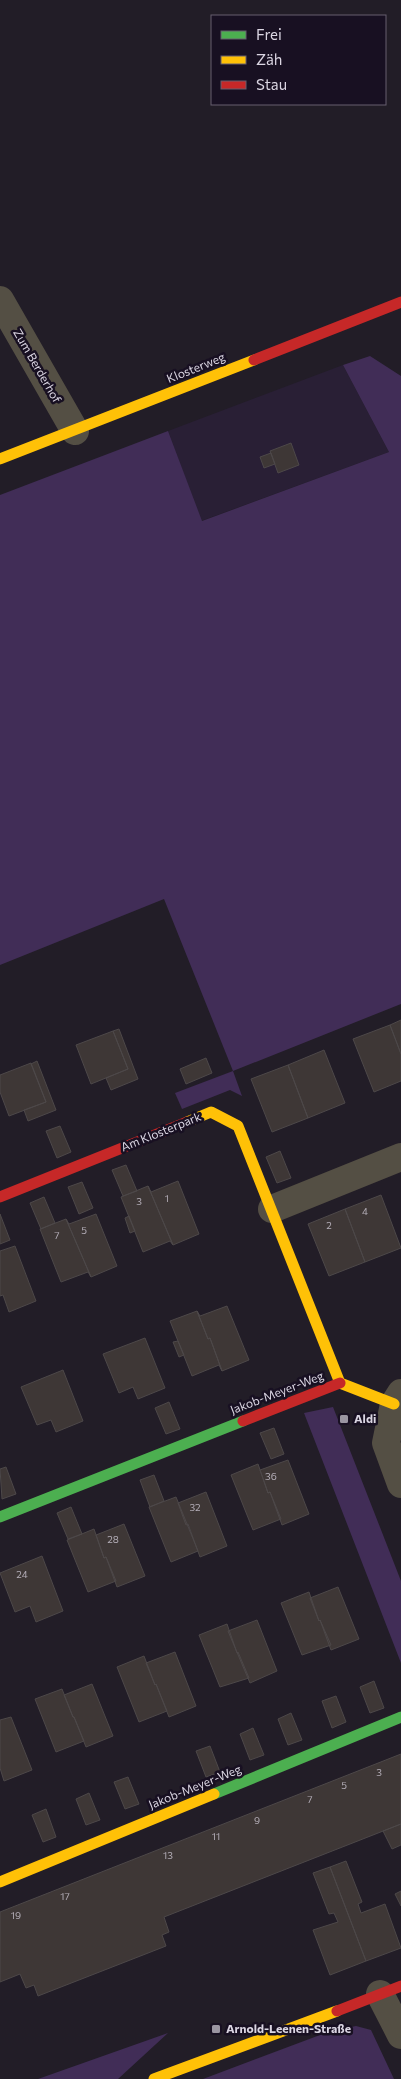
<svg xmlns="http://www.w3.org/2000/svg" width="401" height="2079" font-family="Commissioner,sans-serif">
<rect width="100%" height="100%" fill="#221d27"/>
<!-- built -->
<path fill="#291f35" d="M343,365L389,452L201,521L168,431Z"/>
<!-- green -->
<path fill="#412d57" d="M370,356L401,376V1004L233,1071L242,1096L230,1090L182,1109L175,1093L233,1071L164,899L0,965V495L168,431L202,521L389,452L343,365Z
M333,1407L401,1581V1663L304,1413Z
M356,2026L371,2030L394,2079H203L328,2032Z
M168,2033L118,2079H38Z"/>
<!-- building -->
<path fill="#3e3736" stroke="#4d4849" d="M291,443L299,465L278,473L270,451Z
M271,453L275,464L264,468L260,457Z
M401,1020V1054L390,1025Z
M390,1025L401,1054V1081L374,1092L353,1039Z
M119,1029L138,1079L111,1090L106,1078L128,1069L113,1031Z
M113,1031L128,1069L91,1084L76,1045Z
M324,1050L345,1103L308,1118L288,1065Z
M206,1058L212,1073L186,1084L180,1069Z
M37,1061L56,1110L28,1121L24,1110L46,1102L31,1064Z
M31,1063L46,1102L9,1116L0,1092V1075Z
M288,1065L308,1118L272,1132L251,1079Z
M60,1126L71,1152L57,1158L46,1131Z
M280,1151L291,1178L277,1183L266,1157Z
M126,1165L137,1191L123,1196L112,1170Z
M178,1181L199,1234L173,1245L148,1186L151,1192Z
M82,1182L93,1208L79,1214L68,1187Z
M148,1186L173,1245L170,1241L143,1252L121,1197Z
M381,1195L401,1248L365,1262L345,1209Z
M44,1197L55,1223L41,1229L30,1203Z
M345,1209L365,1262L329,1276L308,1224Z
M0,1214L10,1240L0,1244Z
M96,1214L117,1266L91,1277L66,1219L69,1224Z
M129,1216L135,1231L130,1233L125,1218Z
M66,1219L91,1277L88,1272L61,1282L40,1229Z
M15,1246L36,1301L9,1312L3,1295L0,1296V1251Z
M227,1306L249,1360L222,1371L210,1338L208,1339L197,1311L200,1316Z
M197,1311L208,1339L210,1338L222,1371L219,1365L192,1376L170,1321Z
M145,1338L165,1388L138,1399L133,1387L119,1393L103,1354Z
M178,1341L184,1355L179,1357L173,1342Z
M63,1370L83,1421L56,1432L51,1420L37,1425L21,1387Z
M169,1402L180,1429L166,1434L155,1408Z
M274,1428L284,1454L271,1459L260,1433Z
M288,1460L309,1514L282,1525L270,1492L268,1493L260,1470Z
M258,1464L268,1493L270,1492L281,1519L253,1530L231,1475Z
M6,1467L16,1494L2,1499L0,1469Z
M154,1475L164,1501L150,1507L140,1480Z
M206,1492L227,1546L200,1557L188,1524L186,1525L178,1503Z
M176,1497L198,1551L171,1562L149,1507Z
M71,1507L82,1534L68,1539L57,1513Z
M124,1524L145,1576L117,1587L106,1557L104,1558L96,1535Z
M94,1529L104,1558L106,1557L116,1581L88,1592L67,1540Z
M42,1556L63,1611L36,1622L30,1606L15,1612L0,1573Z
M338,1587L359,1639L331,1650L320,1620L319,1621L310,1598Z
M309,1592L319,1621L320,1620L331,1645L302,1655L281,1603Z
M257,1620L277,1671L250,1683L228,1631Z
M227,1624L237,1653L238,1652L249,1678L220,1687L199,1635Z
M175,1652L196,1706L169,1717L156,1684L155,1685L146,1663Z
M144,1656L155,1685L156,1684L167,1711L139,1722L117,1667Z
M374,1681L384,1708L370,1713L360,1687Z
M92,1684L113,1736L86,1747L74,1717H73L64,1695Z
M62,1689L73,1717H74L84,1741L56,1752L35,1699Z
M336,1696L346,1722L332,1728L322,1701Z
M291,1713L302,1740L288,1745L278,1719Z
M11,1717L32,1770L4,1781L0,1768V1720Z
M253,1728L264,1755L250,1760L240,1734Z
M210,1746L220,1772L206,1777L196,1751Z
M401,1754V1824L164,1917L169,1932L162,1935L166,1946L38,1996L34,1985L26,1988L20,1974L0,1982V1912Z
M128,1777L139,1804L125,1809L114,1782Z
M89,1793L100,1820L86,1825L76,1799Z
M46,1809L56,1837L43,1842L32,1815Z
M401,1824V1845L392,1849L383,1831Z
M346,1861L362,1902L358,1904L361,1913L385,1904L401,1948L366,1961L330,1867Z
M330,1867L366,1961L330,1975L313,1930L338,1922L334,1913L329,1914L313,1873Z
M401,1891V1906L395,1894Z"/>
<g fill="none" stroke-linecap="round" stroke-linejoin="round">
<!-- street -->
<path stroke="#544f44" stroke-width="28" d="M0,300L75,431
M272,1209L401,1157
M401,1393L394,1404L386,1443L401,1484
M380,1994L401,2035"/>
<!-- fast -->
<path stroke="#4caf50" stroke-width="11" d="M0,1517L243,1421
M214,1794L401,1717"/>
<!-- slow -->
<path stroke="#ffc107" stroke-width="11" d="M0,459L254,360
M187,1122L211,1112L238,1126L340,1383L394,1404
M0,1882L214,1794
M154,2079L337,2011"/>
<!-- jam -->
<path stroke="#c62828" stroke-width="11" d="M254,360L401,302
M0,1197L187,1122
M243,1421L340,1383
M337,2011L401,1986"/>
</g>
<!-- markers -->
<g fill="#9a95a1" stroke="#181022" stroke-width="2">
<rect x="339" y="1414" width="10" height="10" rx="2.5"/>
<rect x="211" y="2024" width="10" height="10" rx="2.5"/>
</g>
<g text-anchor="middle" stroke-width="5" stroke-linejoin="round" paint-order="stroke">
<!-- number labels -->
<g font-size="10" fill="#b4aeb8">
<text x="167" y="1202">1</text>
<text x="139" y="1205">3</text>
<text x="365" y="1215">4</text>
<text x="329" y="1229">2</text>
<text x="84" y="1234">5</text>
<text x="57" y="1239">7</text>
<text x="271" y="1480">36</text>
<text x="195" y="1511">32</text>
<text x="113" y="1543">28</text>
<text x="22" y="1578">24</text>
<text x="379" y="1776">3</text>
<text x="344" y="1789">5</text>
<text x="310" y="1803">7</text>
<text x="257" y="1824">9</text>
<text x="216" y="1840">11</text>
<text x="168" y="1859">13</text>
<text x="65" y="1900">17</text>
<text x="16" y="1919">19</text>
</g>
<!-- street labels -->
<g font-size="12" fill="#dbd6e3" stroke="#181022">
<text transform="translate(37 366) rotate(60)" y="4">Zum Berderhof</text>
<text transform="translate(196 368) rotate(-22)" y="4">Klosterweg</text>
<text transform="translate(161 1132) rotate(-22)" y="4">Am Klosterpark</text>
<text transform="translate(277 1393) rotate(-21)" y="4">Jakob-Meyer-Weg</text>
<text transform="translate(195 1787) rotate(-22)" y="4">Jakob-Meyer-Weg</text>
</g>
<!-- poi labels -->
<g font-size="12" font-weight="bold" fill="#dbd6e3" stroke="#181022" text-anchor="start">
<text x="354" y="1423">Aldi</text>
<text x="226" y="2033">Arnold-Leenen-Straße</text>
</g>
</g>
<!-- legend -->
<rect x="211" y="15" width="175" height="90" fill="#181022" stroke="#665f6f"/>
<rect x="221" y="31" width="25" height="8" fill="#4caf50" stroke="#665f6f"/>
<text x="256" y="40" font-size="15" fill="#dbd6e3">Frei</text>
<rect x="221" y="56" width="25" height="8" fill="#ffc107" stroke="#665f6f"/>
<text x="256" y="65" font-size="15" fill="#dbd6e3">Zäh</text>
<rect x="221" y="81" width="25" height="8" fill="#c62828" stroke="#665f6f"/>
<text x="256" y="90" font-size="15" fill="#dbd6e3">Stau</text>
</svg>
